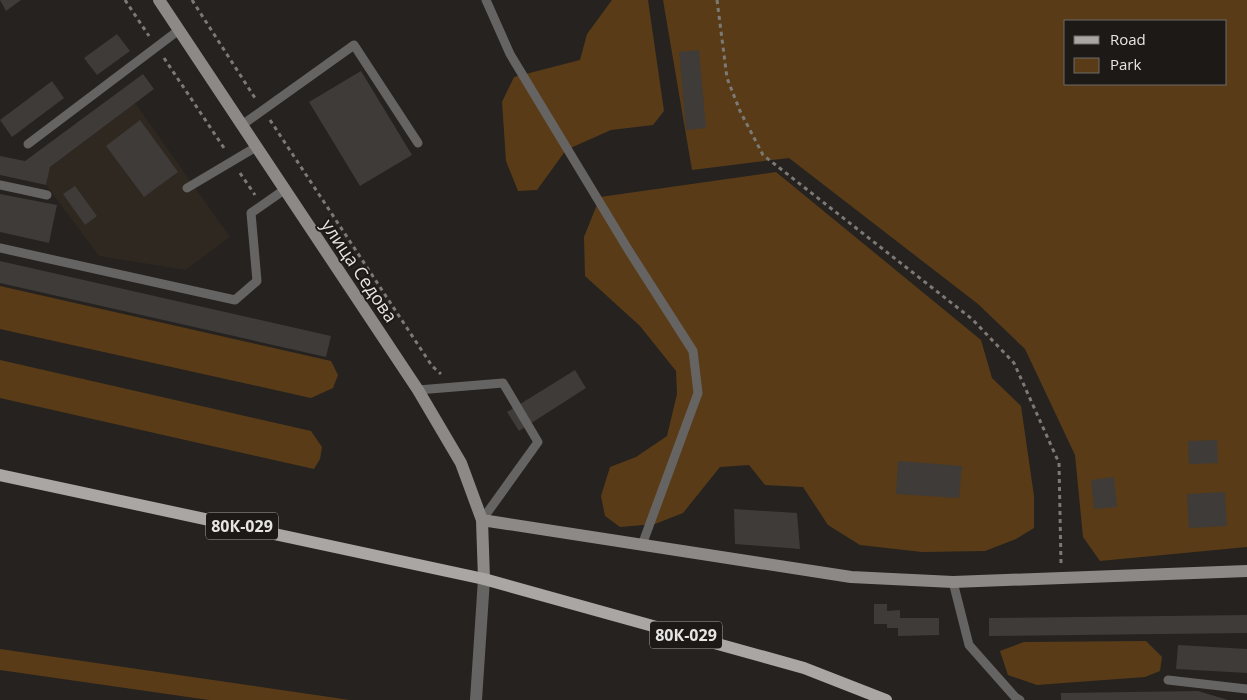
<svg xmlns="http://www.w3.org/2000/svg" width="1247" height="700" font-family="'Open Sans',sans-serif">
<rect width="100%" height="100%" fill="#25221f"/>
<!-- built -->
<path fill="#2f2820" d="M135,103L230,237L185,270L99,256L46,185L50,167Z"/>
<!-- green -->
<path fill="#593c17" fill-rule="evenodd" d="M612,0H648L664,111L653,125L611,130L566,150L537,190L518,191L506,161L502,102L514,77L580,60L587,34Z
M663,0H1247V547L1100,561L1083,537L1075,455L1025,349L978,304L789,158L692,170ZM1066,21H1226V84H1066Z
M776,172L981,340L992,378L1021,406L1034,496V528L1016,539L985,551L922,552L860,545L828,525L803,487L765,485L749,465L720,467L683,513L655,524L620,527L605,516L601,496L610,467L636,457L667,436L677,394L676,371L640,326L585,276L584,237L600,197Z
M0,286L331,361L338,375L333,388L311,398L0,329Z
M0,360L311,431L322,447L320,459L314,469L0,398Z
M1146,641L1162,657L1160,671L1145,677L1037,685L1008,675L1000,651L1024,642Z
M0,649L350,700H209L0,670Z"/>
<!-- building -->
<path fill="#3e3b38" d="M0,0H21L6,11Z
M117,34L130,51L97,75L84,58Z
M699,50L706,128L686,130L679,52Z
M361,71L412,155L360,186L309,102Z
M143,74L154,89L50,167L46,185L0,175V156L25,161Z
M52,81L64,98L12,137L0,120Z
M140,120L178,172L144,197L106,146Z
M75,186L97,216L85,225L63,194Z
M0,194L57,205L49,243L0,232Z
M0,261L331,336L326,357L0,283Z
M575,370L586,388L519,431L507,412Z
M1217,440L1218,463L1189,464L1188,441Z
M898,461L962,466L959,498L896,494Z
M1114,477L1117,507L1094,509L1091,480Z
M1225,492L1227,526L1189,528L1187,494Z
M734,509L797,513L800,549L735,544Z
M874,604H887V611L900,610V618H939V635L898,636V628H887V624H874Z
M1247,615V633L989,636V618Z
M1178,645L1247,649V673L1176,669Z
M1198,691L1228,700H1061V693Z"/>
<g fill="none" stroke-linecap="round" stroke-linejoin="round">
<!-- path -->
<path stroke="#7c7a77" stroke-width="3" stroke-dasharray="4 4" stroke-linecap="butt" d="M125,0L149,36
M192,0L255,98
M717,0L727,78L740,111L763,155L972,319L1014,363L1059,463L1061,564
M164,58L226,151
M270,120L432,366L441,374
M240,173L255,195"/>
<!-- lane -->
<path stroke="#666463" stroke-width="9" d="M486,0L510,54L629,251L693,351L698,393L642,545
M242,125L354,45L418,143
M28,144L179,30
M0,185L47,195
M187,188L256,147
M0,248L235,300L257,281L251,213L284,190
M418,390L503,383L538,442L482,520
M953,582L969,645L1015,697L1020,700
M1168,680L1247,689"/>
<!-- street -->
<path stroke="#666463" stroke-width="12" d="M476,700L484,579"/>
<!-- secondary -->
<path stroke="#8c8987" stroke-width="12" d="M159,0L418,390L461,463L482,520L484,579
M482,520L851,577L953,582L1247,571"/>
<!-- primary -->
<path stroke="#a9a6a3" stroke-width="12" d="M0,475L484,579L804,668L886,700"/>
</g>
<g text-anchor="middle" stroke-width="4" stroke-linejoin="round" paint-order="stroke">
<!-- shield labels -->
<g fill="#1c1916" stroke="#aaa8a6" stroke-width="1">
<rect x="206" y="512.5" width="72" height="27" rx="4"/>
<rect x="650" y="621.5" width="72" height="27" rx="4"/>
</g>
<g font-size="16" font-weight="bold" fill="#e7e5e3">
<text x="242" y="532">80К-029</text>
<text x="686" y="641">80К-029</text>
</g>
<!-- street labels -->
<g font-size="18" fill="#e7e5e3" stroke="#1c1916">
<text transform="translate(359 271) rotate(56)" y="6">улица Седова</text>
</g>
</g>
<!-- legend -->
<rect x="1064" y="20" width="162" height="65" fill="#1c1916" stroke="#6d6b68"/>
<rect x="1074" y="36" width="25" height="8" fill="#a9a6a3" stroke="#6d6b68"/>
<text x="1110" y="45" font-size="15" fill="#e7e5e3">Road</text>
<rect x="1074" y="58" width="25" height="15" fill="#593c17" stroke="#6d6b68"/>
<text x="1110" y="70" font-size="15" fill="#e7e5e3">Park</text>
</svg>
